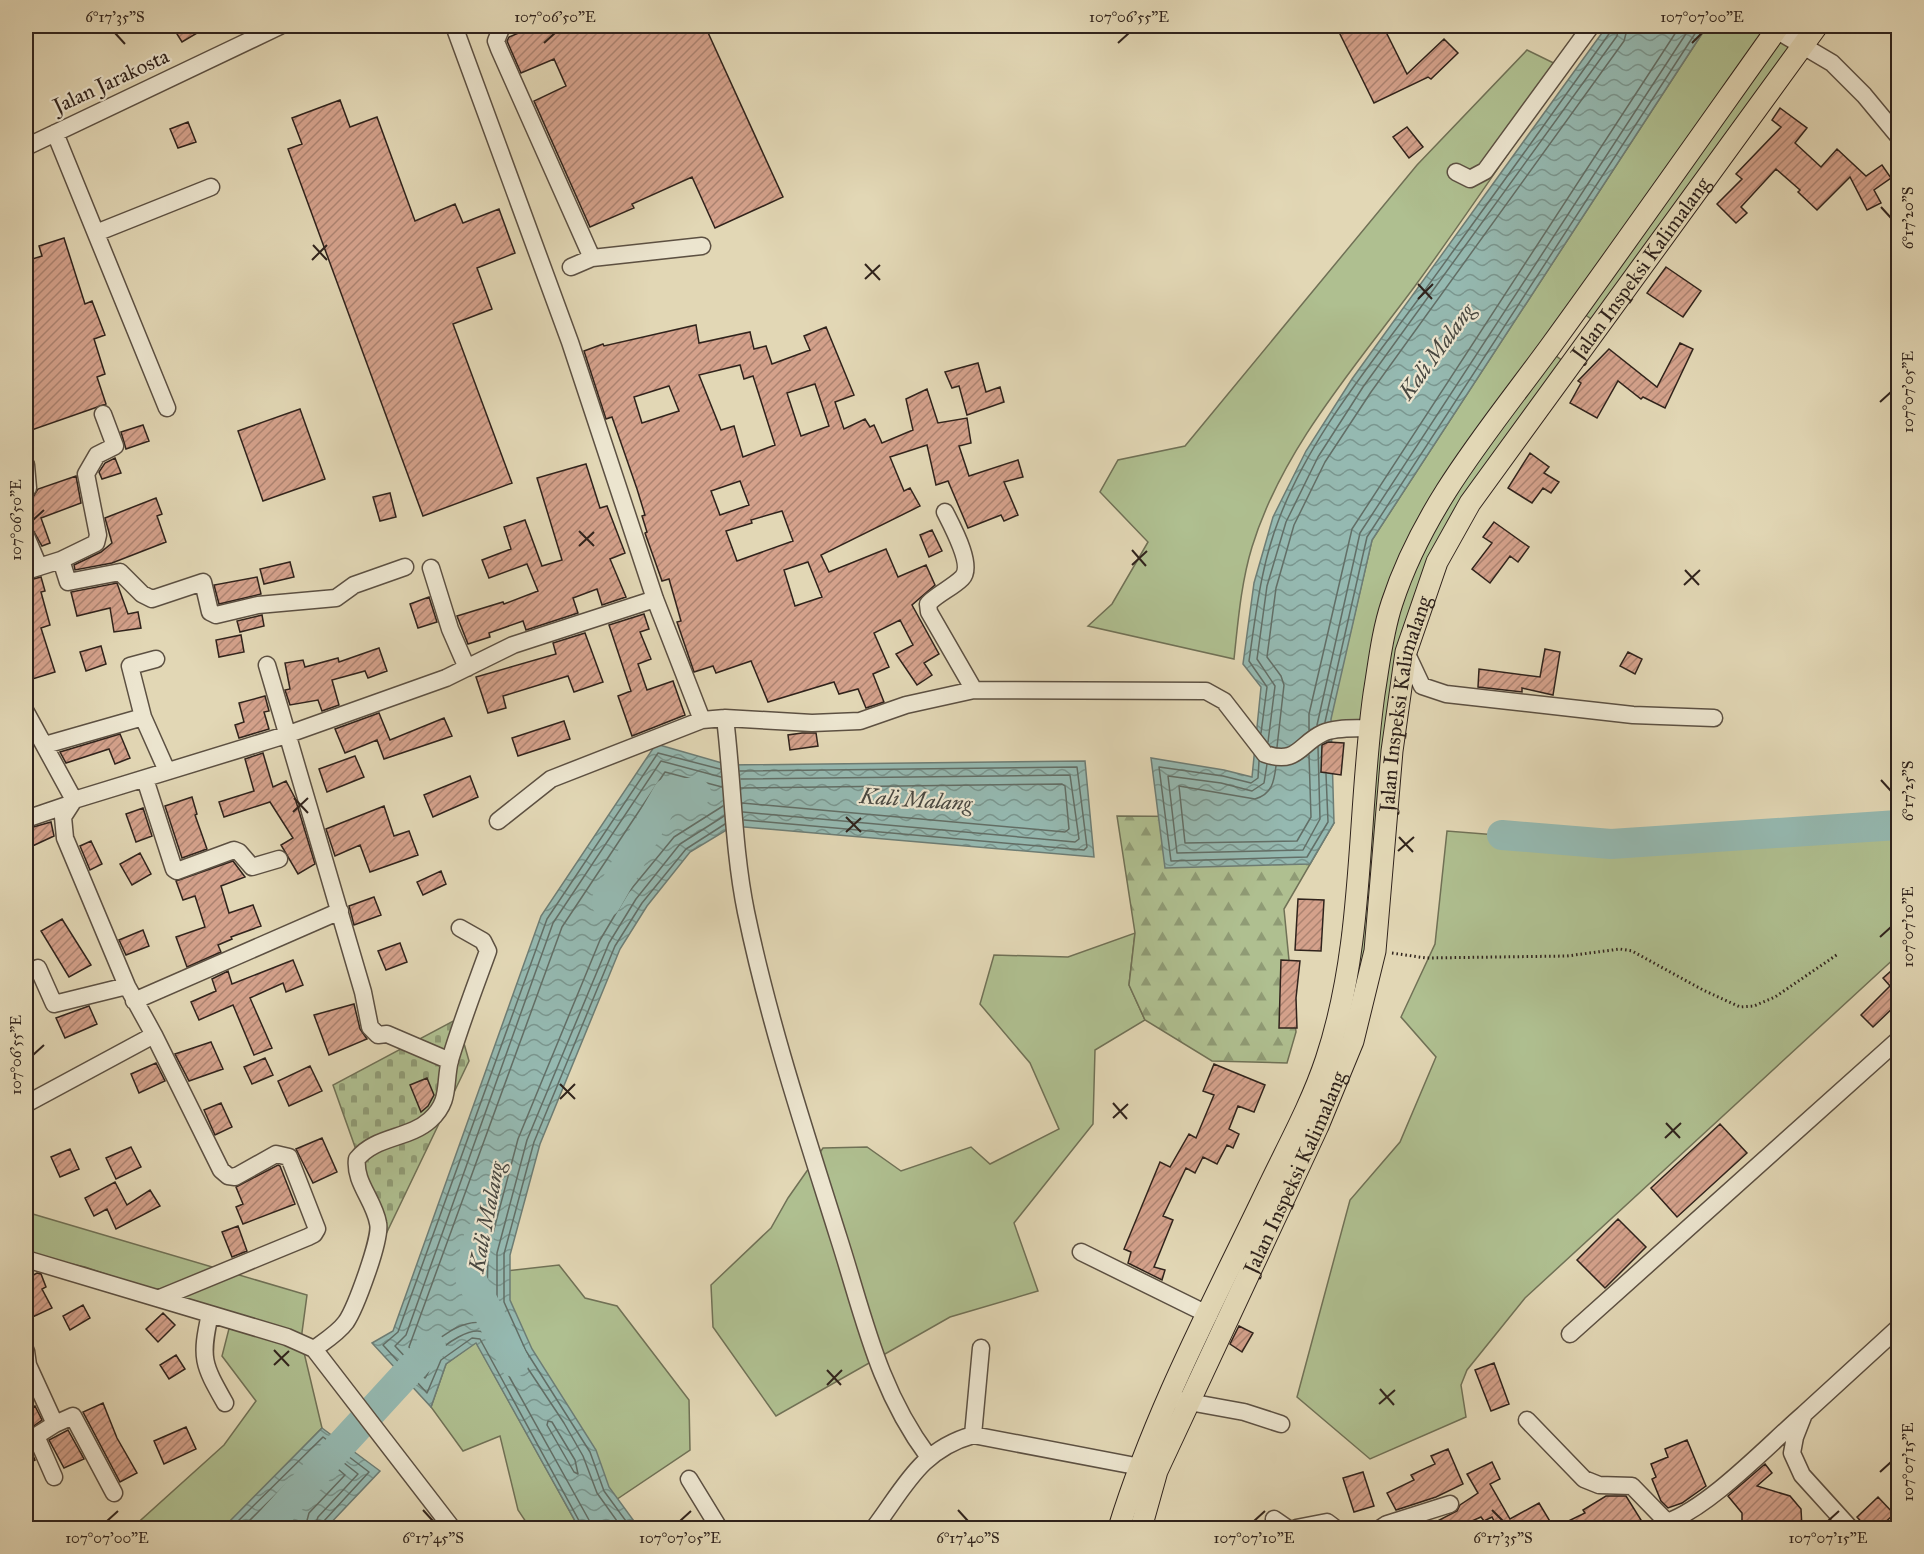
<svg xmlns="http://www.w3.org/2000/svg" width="1924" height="1554" font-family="'IM FELL Great Primer',serif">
<defs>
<pattern id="forest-firs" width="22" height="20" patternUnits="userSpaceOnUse" patternTransform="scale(1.5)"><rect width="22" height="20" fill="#afbf90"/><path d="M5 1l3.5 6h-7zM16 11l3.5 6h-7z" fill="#8f9b75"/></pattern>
<pattern id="cemetery-stones" width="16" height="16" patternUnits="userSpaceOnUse" patternTransform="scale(1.5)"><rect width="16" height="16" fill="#afbf90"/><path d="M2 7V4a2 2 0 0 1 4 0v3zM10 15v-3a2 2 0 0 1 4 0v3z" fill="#8f9b75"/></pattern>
<pattern id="water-waves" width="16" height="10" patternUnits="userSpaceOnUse" patternTransform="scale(1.5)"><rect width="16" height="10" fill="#95b9b1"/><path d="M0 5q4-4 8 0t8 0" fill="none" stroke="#7a968f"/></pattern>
<pattern id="building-hatch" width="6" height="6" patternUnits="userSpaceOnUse" patternTransform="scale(1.5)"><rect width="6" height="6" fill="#d4a18b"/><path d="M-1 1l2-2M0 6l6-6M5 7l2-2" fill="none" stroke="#ac8371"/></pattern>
</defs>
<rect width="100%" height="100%" fill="#e2d7b5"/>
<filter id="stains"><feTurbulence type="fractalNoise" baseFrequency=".00333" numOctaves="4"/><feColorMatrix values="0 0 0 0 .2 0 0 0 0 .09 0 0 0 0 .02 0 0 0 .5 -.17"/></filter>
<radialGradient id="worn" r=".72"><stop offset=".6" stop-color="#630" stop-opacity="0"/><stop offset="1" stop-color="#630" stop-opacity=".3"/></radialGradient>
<!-- green -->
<path fill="#afbf90" stroke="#707156" stroke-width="1.5" d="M1707,26H1817L1601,326L1577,309L1548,350L1571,367L1470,503L1406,652L1375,951L1187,1402L1168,1399L1326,1060L1369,728L1327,732L1372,540Z
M1527,50L1566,69C1516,142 1467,215 1415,286C1355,367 1282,449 1252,547C1241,583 1238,622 1234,659L1088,626L1112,604L1148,542L1100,492L1118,460L1185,446L1417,165Z
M1898,825V955L1525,1298L1467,1370L1461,1385L1466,1417L1370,1459L1297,1397L1350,1200L1400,1142L1436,1057L1401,1017L1435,944L1447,831L1611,844Z
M1135,933L1129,985L1145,1020L1095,1050L1093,1124L1014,1223L1038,1291L950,1317L776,1416L713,1327L711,1285L771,1228L788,1198L823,1148L867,1147L901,1171L971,1147L990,1164L1059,1129L1030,1063L980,1004L994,955L1068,957Z
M26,1212L307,1295L301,1340L322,1428L224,1528H132L224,1445L256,1401L222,1356L232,1317L85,1267L26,1254Z
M559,1265L585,1298L617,1306L689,1400L690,1450L592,1516L469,1275Z
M476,1342L579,1528H530L518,1510L500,1436L463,1451L431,1407L446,1364Z"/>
<!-- forest -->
<path fill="url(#forest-firs)" stroke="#707156" stroke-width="1.5" d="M1117,816L1245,817L1334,823L1284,909L1296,1032L1287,1063L1212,1061L1145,1020L1129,985L1135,933Z"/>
<!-- cemetery -->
<path fill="url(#cemetery-stones)" stroke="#707156" stroke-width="1.5" d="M457,1019L469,1061L386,1234L333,1085Z"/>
<!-- water -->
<path fill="url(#water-waves)" stroke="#6d7d75" stroke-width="1.5" d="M1607,26H1707L1372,540L1331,719L1334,823L1310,864L1165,868L1151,758L1224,770L1252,777L1261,687L1243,664L1254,583L1273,517L1306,451L1352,379Z
M656,744L729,765L1085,761L1094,857L733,826L690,852L647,906L620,949L540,1144L510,1255V1300L532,1349L596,1450L609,1487L639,1528H579L476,1343L446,1364L431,1407L372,1343L393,1331L541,916Z
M322,1428L380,1471L326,1528H223Z"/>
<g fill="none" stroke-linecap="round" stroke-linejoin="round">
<!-- shore -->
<path stroke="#626e66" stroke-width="1.5" d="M1325,722L1367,537L1700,26
M1317,725L1360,533L1691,26
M1309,730V714L1352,529L1680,26
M1261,733L1267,687L1249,661C1256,613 1261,565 1279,519C1309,439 1367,369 1417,301C1482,211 1547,122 1611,31L1612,26
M1268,742L1275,686L1257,659L1267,586L1286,522L1318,457L1363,387L1617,36L1619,26
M1277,747L1284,685L1281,676L1267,657L1276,588L1294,525L1325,462L1371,392L1624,41L1628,26
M1259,761L1258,778L1251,783L1223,776L1159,767L1171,861L1307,857L1328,822L1326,774
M1267,764L1264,783L1252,791L1221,783L1168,776L1177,853L1303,850L1320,819L1318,747
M1276,766C1274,782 1272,794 1255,799L1179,786L1185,843L1297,841L1311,817L1309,755
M740,771L1077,767L1087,847L1084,850L744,820
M741,779L1070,775L1079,839L1075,842L743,812
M722,787L665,772L562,927L409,1347L419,1360H423C432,1338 469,1313 492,1326L495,1325L487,1301L488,1252L518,1139L600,940L628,893L674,837L723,806
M741,788L1062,784L1065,786L1069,829L1065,832L742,803
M548,1421L552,1422L575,1460L578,1474L574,1472L547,1425Z
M231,1528L323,1437L369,1472L323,1522L322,1528
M242,1528L324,1447L358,1474L318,1517L314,1528
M255,1528L326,1459L345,1475L309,1513L305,1528
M583,1528L480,1339L472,1338L441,1360L427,1393L383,1345L398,1332L547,919L658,753L720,769
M591,1528L589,1520L485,1333C472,1325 444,1344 435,1356C430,1363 430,1372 425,1378L395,1346L406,1335L553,923L661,761L721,777
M622,1528L597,1493L583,1456L564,1423L519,1355L497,1303V1253L527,1140L609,943L636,899L680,844L724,816
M631,1528L604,1491L590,1452L526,1351L504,1302V1254L534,1142L615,946L642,903L686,849L725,824"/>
<!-- river -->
<path stroke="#95b9b1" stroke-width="30" d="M1502,835L1611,844L1898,825
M606,902L668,793H696
M479,1236L469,1275L514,1362
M265,1528L431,1347"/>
</g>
<!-- building -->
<path fill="url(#building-hatch)" stroke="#30231c" stroke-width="1.5" fill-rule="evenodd" d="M172,26H209L182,42Z
M535,26H705L783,197L715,228L692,177L632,204L634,208L590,227L534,101L566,86L554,59L521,73L507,41L509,37Z
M1336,26H1383L1407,74L1444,39L1458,53L1431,79L1428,77L1374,103Z
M340,100L350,127L377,117L415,221L455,204L463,223L499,209L515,253L477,268L492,309L453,324L512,483L423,516L288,149L302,144L292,118Z
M1780,108L1807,128L1795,143L1821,167L1837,149L1866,176L1882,165L1891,178L1874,190L1881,203L1867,210L1850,177L1817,210L1798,192L1800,190L1776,169L1741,207L1747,213L1736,223L1717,204L1742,179L1736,174L1781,127L1772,120Z
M188,122L196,142L178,148L170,129Z
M1407,127L1423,147L1409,158L1393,137Z
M64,238L85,304L92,301L105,335L94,339L105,374L97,377L106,404L26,432V261L42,256L39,246Z
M1666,267L1701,291L1683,317L1647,293Z
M696,325L699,343L750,332L754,349L766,346L772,364L810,350L804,336L826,327L854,395L835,402L844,429L865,419L870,427L874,425L882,443L913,430L906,399L927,389L938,423L967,418L971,443L959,446L969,476L1018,460L1023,477L1004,482L1018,515L1004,521L1001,515L968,528L948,481L936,485L927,445L890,457L904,491L910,488L920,506L821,555L829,572L886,549L898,577L926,565L935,585L912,605L939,654L924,663L932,675L917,685L896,654L913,645L900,620L874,633L889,667L873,674L884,702L866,708L858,689L839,694L834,682L768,702L751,661L716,673L713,666L694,672L677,622L681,621L669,579L662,581L645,533L647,532L642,516L645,515L637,489L612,417L606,419L584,351L603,344L604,346ZM740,365L744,379L753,376L775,445L743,457L734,426L721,430L699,375ZM815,384L829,426L801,436L787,393ZM669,386L679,411L642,423L634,397ZM740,481L749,505L720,515L711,491ZM782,511L793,541L737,561L726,531L752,523L751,520ZM808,562L822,597L795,606L784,570Z
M1680,343L1693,349L1665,408L1643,397L1641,399L1618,381L1597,418L1570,403L1581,383L1578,381L1609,349L1657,387Z
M978,363L986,392L1000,387L1004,402L967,415L959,386L952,388L945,372Z
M300,409L325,479L263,501L238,431Z
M143,425L149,441L126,449L121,432Z
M1530,453L1549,467L1544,473L1559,482L1551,493L1543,488L1532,503L1508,488Z
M115,458L121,473L102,479L99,472L105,463Z
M586,464L600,508L607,506L625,553L610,559L626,597L602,605L597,589L573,598L578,613L526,630L523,621L489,633L490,637L468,644L457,616L503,602L504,604L538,591L527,564L489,578L482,560L511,549L504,527L525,520L542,566L562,560L537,478Z
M76,476L81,503L41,518L50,543L42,546L28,521L31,520L26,500L33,497L38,489Z
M390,493L396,517L380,521L373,497Z
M156,498L162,514L157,516L166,542L112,563L75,570L74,565L101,552L112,543L105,518Z
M1494,522L1529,547L1518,562L1510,556L1490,583L1472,569L1492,543L1483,537Z
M932,530L942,551L929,557L920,535Z
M290,562L294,577L264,584L260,569Z
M41,577L45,591L41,592L50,625L41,628L55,672L26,681V633L29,632L26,618V581Z
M257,577L261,594L219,604L214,585Z
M117,583L128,614L138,612L141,628L114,632L110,608L77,616L71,592Z
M429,597L437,622L418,628L410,604Z
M644,614L649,629L640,632L651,659L638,664L647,690L673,681L685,715L632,736L618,696L631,691L609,625Z
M262,615L264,626L240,632L237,621Z
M585,633L603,682L574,692L568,676L503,696L506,708L488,713L476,677L556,654L553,643Z
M241,635L244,652L219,657L216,640Z
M101,646L106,664L86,671L80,652Z
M379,648L387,671L368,678L365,671L332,680L339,705L322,711L318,700L290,705L285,690L290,689L285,663L303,660L305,667L338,658L339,662Z
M1545,649L1560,652L1553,695L1522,688V692L1478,687L1479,669L1540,677Z
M1628,652L1642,659L1635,674L1620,666Z
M265,696L269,711L264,712L269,729L239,738L235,725L244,722L239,703Z
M379,713L390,740L444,718L452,736L384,759L377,740L345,753L335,729Z
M564,721L570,739L518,756L512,738Z
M802,733H816L818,746L790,750L788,735Z
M120,734L130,758L115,764L109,749L66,763L60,752Z
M1328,742L1344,743L1341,775L1321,772L1322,745Z
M263,753L273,787L286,781L295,798L315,864L298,874L281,845L293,838L270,802L224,817L219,802L254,791L245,759Z
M355,756L364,777L327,792L319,769Z
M470,776L478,797L433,817L424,795Z
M192,797L197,814L195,815L207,849L182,858L165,806Z
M384,806L394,836L409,831L418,855L370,872L360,845L335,856L326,829Z
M143,808L152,836L136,842L126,814Z
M51,822L54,836L26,849V829Z
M91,841L102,864L90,870L80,846Z
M140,853L151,874L132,885L120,864Z
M233,861L245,877L221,886L229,913L253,905L261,926L231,937L232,939L218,945L221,952L187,967L176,937L205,927L195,896L183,900L176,881Z
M441,871L446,884L423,895L417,882Z
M374,897L381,915L354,925L349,906Z
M1298,899L1324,900L1321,951L1295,950Z
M62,919L91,965L69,977L41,931Z
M143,930L149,946L126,955L119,940Z
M400,943L407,962L386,970L378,951Z
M293,960L303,985L286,992L283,983L250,998L272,1048L254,1055L233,1005L199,1020L191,1002L216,991L212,979L228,971L232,984Z
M1281,960L1300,961L1296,998L1297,1028H1279Z
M1899,964V1002L1873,1027L1861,1015L1890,986L1883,978Z
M354,1004L360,1029L367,1039L329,1055L314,1015Z
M89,1006L97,1024L65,1038L56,1018Z
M211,1042L223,1069L189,1081L175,1054Z
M265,1058L273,1075L252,1084L244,1067Z
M156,1063L165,1081L139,1093L131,1074Z
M1214,1064L1265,1085L1254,1112L1238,1106L1229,1129L1239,1134L1233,1148L1227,1145L1217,1164L1203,1157L1195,1173L1186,1168L1163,1216L1173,1220L1154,1267L1165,1270L1162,1280L1128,1263L1131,1252L1124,1249L1160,1162L1170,1167L1189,1134L1196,1138L1214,1095L1203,1091Z
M310,1066L322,1091L289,1106L278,1081Z
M427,1078L434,1095L428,1106L421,1112L410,1085Z
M221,1103L232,1127L215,1135L204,1110Z
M1720,1124L1747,1153L1677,1217L1651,1188Z
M322,1138L337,1172L313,1183L296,1149Z
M131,1147L141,1167L116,1179L106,1158Z
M70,1149L79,1169L60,1177L51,1157Z
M278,1165L280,1166L295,1204L243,1224L236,1207L243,1204L236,1187Z
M115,1182L127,1205L150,1190L160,1206L116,1229L107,1209L94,1216L85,1198Z
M1618,1219L1646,1247L1605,1288L1577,1260Z
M238,1226L247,1251L232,1257L222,1232Z
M37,1273L41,1274L46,1287L42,1289L52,1308L26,1320V1279Z
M83,1305L90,1318L70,1330L63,1316Z
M163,1313L175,1325L158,1342L146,1329Z
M1239,1326L1253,1333L1242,1352L1230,1344Z
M176,1355L185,1369L169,1379L160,1365Z
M1494,1363L1509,1404L1491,1411L1475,1370Z
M103,1403L117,1438L137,1473L120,1482L83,1412Z
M35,1406L42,1420L27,1431L26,1440L35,1460L26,1464V1410Z
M186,1427L196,1449L164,1464L154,1441Z
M68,1430L84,1459L64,1468L49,1440Z
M1687,1440L1706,1486L1682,1503L1668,1508L1661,1501L1652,1479L1656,1477L1651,1464L1668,1457L1665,1449Z
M1448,1449L1463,1484L1436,1497L1396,1510L1387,1493L1414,1480L1411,1475L1435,1464L1431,1456Z
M1492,1462L1500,1479L1490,1484L1510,1519L1539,1503L1554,1528L1585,1513L1583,1510L1606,1496H1626L1646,1528H1494L1497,1527L1492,1517L1484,1521L1481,1517L1456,1528H1424L1457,1511L1460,1505L1478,1493L1467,1474Z
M1765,1464L1772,1473L1757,1486L1790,1496L1801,1509L1802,1528H1742V1513L1728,1496Z
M1363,1472L1374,1506L1354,1512L1343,1478Z
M1878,1497L1894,1514L1879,1528H1867L1857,1517Z"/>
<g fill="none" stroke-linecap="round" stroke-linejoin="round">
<defs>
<path id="minor" d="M454,26L570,342L655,599L702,720
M502,26L496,41L499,49L592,258
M1776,30L1832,63L1864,95L1898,136
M55,133L167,408
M26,147L280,26
M1456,172L1470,179L1485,171L1591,26
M96,233L211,187
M571,267L592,258L702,246
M26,465L28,488L26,490
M945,512C952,526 974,566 962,578C953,587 941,592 931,601L928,604L929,612L974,690
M26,536L39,567
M61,560L96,543L98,535L86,474L97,455L115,446L103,414
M431,568L450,629L467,668
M26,571L61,560L68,582L120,572L142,594L152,599L203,582L210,612L216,615L258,605L336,598L354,585L405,567
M1406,652L1422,686L1446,694L1633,715L1714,718
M267,665L363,992L370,1027L378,1035L387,1034L450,1061
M26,712L74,800
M143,717L130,666L156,659
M725,718C733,783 733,848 746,912C769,1023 805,1131 839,1239C864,1317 878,1389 928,1456
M45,745L143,717L167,771
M145,779L174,869L177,871L234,850L239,852L252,867L279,859
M26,819L70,804
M498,821L551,779L702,720L725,718L812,723L860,721L906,705L974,690L1206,691L1224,701L1265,754C1298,765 1299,744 1323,733C1336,727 1355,729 1370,728
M38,968L54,1004L127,986
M134,1001L340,911
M154,1035L221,1170L228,1176L235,1177L276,1154L289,1157L317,1229L314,1234L308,1237L160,1298
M26,1104L154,1035L127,986L65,838L63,817L74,800L286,735L446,678L513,645L655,599
M1081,1252L1209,1315
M26,1259L287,1337L314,1349L452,1528
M210,1314C200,1359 203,1364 225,1403
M1570,1334L1898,1040
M314,1349C325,1341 338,1333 346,1322C355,1309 382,1238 378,1223C374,1200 354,1182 357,1159C375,1136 409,1139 430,1120C451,1101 444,1084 450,1060C461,1023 475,987 488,951L483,941L460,928
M26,1351L28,1365L55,1424L73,1416L114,1493
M1178,1400L1244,1412L1281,1424
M1527,1420L1584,1479L1599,1485L1632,1486L1667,1522C1710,1507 1768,1445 1804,1414
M973,1435L981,1348
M54,1477L36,1436L55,1424
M689,1479L719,1528
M1274,1519L1287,1528
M874,1528C905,1487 920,1450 973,1435L1151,1469
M1296,1528L1327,1522L1335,1528
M1381,1528L1387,1524L1450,1504
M1850,1528L1802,1475L1792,1453L1795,1437L1804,1414L1898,1328"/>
<g id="major">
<path d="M1119,1528C1155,1411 1214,1301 1267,1190C1287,1148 1311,1105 1326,1060C1365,943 1357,815 1374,694C1379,664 1382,633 1392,603C1424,505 1490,429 1550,347C1627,241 1703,133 1779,26"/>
<path id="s1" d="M1141,1528L1157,1471L1318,1126L1353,1041L1375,951L1392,751L1406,652L1437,562L1470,503L1817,26"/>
</g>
</defs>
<!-- minor casing -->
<use href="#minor" stroke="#5c5042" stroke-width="19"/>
<!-- major casing -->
<use href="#major" stroke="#30231c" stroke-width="23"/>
<!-- path -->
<path stroke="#30231c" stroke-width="3" stroke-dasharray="1.5 3" stroke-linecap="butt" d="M1392,953L1426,958L1567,956L1620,949L1632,951L1703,990L1740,1007L1754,1006L1775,997L1838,954"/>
<!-- minor -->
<use href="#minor" stroke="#ece5cf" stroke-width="16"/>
<!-- major -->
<use href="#major" stroke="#e2d7b5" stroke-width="21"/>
</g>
<!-- ticks -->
<path fill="none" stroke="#30231c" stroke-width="2" d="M115,33L125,44M544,43L555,33M1118,43L1129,33M1692,43L1702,33M1881,207L1891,218M313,245L327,260M312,260L327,245M865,264L880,280M865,279L880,265M1418,284L1432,299M1418,299L1433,284M1880,402L1891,392M33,520L44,510M579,531L594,546M579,546L594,532M1132,550L1146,566M1132,565L1147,551M1685,570L1699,585M1684,585L1700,570M1881,780L1891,791M294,798L308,813M293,812L308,798M846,817L861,832M846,832L861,818M1399,837L1413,852M1398,851L1414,837M1880,937L1891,927M33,1055L44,1045M560,1084L575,1099M560,1099L575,1084M1113,1103L1127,1119M1113,1118L1128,1104M1666,1123L1680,1138M1665,1138L1681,1123M274,1350L289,1366M274,1365L289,1351M827,1370L841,1385M827,1385L842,1370M1380,1389L1394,1405M1379,1404L1395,1390M1880,1472L1891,1462M423,1510L433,1521M958,1510L968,1521M1492,1510L1503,1521M107,1521L118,1511M680,1521L691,1511M1254,1521L1265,1511M1828,1521L1839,1511"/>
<g text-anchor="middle" stroke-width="4.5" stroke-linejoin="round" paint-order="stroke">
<!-- street labels -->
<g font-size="21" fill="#30231c" stroke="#ece5cf">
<text transform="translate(111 81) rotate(-25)" y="7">Jalan Jarakosta</text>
<text dy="7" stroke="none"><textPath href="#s1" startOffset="1378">Jalan Inspeksi Kalimalang</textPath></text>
<text dy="7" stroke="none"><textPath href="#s1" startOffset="874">Jalan Inspeksi Kalimalang</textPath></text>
<text dy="7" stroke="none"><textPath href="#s1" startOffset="388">Jalan Inspeksi Kalimalang</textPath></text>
</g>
<!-- water labels -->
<g font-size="22" font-style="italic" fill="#494841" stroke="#ece5cf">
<text transform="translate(1436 351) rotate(-54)" y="8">Kali Malang</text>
<text transform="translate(916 799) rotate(4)" y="8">Kali Malang</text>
<text transform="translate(486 1217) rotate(-79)" y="8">Kali Malang</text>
</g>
</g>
<!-- margin -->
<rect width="1924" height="1554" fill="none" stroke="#e2d7b5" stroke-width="66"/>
<rect x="33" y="33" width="1858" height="1488" fill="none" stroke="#30231c" stroke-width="2"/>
<g font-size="15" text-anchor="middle" fill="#30231c">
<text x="115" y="22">6°17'35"S</text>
<text x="555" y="22">107°06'50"E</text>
<text x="1129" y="22">107°06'55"E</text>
<text x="1702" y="22">107°07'00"E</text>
<text transform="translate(1908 218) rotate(-90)" y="5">6°17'20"S</text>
<text transform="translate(1908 392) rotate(-90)" y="5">107°07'05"E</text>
<text transform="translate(16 520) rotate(-90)" y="5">107°06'50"E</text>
<text transform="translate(1908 791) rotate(-90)" y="5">6°17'25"S</text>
<text transform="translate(1908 927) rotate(-90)" y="5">107°07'10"E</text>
<text transform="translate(16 1055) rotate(-90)" y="5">107°06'55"E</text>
<text transform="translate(1908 1462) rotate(-90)" y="5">107°07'15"E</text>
<text x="107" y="1543">107°07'00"E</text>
<text x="433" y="1543">6°17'45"S</text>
<text x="680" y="1543">107°07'05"E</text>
<text x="968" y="1543">6°17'40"S</text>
<text x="1254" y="1543">107°07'10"E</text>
<text x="1503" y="1543">6°17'35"S</text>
<text x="1828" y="1543">107°07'15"E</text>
</g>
<rect width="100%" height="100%" filter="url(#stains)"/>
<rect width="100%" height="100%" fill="url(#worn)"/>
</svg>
